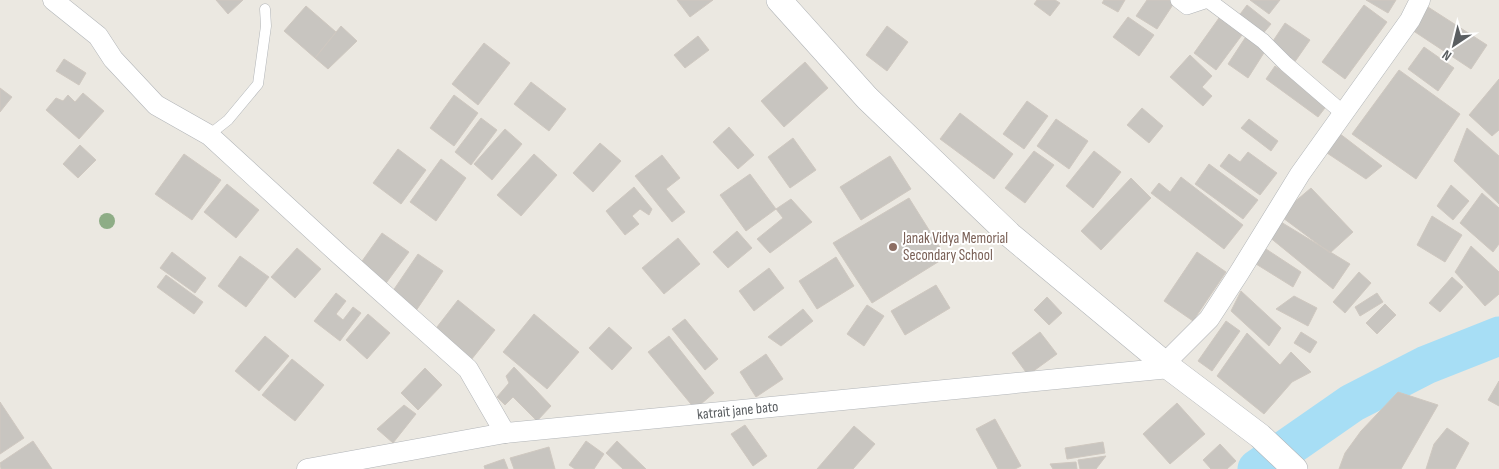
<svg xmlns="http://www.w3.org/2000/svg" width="1499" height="469" font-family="'Sofia Sans Condensed',sans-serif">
<rect width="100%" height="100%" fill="#ebe8e1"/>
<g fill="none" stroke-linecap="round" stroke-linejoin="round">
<!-- river -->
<path stroke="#a7def5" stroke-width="39" d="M1257,469L1352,403L1426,365L1499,336"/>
</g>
<!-- building -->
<path fill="#c8c5c0" stroke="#cfc8c0" d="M216,0H243L228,14Z
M677,0H713L690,17Z
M1037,0H1055L1060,3L1050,16L1034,4Z
M1104,0H1125L1118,12L1102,3Z
M1147,0H1176L1157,29L1136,16Z
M1250,0H1280L1269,14Z
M1366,0H1396L1388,13Z
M1247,5L1271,24L1261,36L1238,17Z
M1364,5L1387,22L1345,79L1322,62Z
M306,6L336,32L315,58L284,31Z
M1428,7L1487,45L1471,69L1412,30Z
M1128,17L1154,35L1139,56L1113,37Z
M1219,18L1242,35L1216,70L1194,53Z
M1285,23L1310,40L1294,63L1269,47Z
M341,26L357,41L328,69L315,58Z
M887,26L908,42L887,71L866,55Z
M1247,35L1267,48L1248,78L1228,64Z
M698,36L709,50L685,68L674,55Z
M484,43L510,63L478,105L452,84Z
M1424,47L1454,68L1438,91L1408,69Z
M1190,55L1212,76L1202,87L1212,96L1203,106L1170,77Z
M64,59L86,73L79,85L56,71Z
M805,62L828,88L784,127L761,101Z
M1275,66L1328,104L1318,117L1266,79Z
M1399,70L1460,114L1416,179L1352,134Z
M1499,79V130L1492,136L1469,115Z
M531,82L566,109L549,131L514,104Z
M0,88L12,97L0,112Z
M83,93L104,111L79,139L46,110L56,98L63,101L68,95L75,102Z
M454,95L478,113L454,146L430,128Z
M1027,101L1048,116L1024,149L1003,134Z
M1142,108L1163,126L1149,143L1127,125Z
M960,113L1013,154L994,179L940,139Z
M481,118L497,130L471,165L455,152Z
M1056,119L1088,141L1069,169L1037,146Z
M1249,119L1278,141L1271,151L1241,128Z
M729,127L754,155L738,169L713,142Z
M1467,128L1499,156V204L1454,161Z
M505,129L522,144L492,180L474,164Z
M1335,130L1382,166L1366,179L1324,151Z
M793,138L816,170L790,188L768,157Z
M600,143L621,161L593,192L573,173Z
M80,145L96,160L78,178L63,164Z
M398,149L426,170L401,204L373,183Z
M1034,151L1054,165L1025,203L1005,188Z
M1094,151L1121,172L1093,208L1066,186Z
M1248,152L1277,173L1260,195L1220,166L1229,154L1240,162Z
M184,154L221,180L192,220L155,194Z
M534,154L557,175L521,216L497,195Z
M662,155L680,178L666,189L685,212L672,222L635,176Z
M890,156L911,189L861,220L840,187Z
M441,159L466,178L436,221L410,202Z
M1209,164L1258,200L1243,219L1195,184Z
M750,174L776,209L746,231L720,195Z
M1181,177L1243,225L1224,249L1151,193L1159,183L1170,192Z
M1131,178L1151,198L1101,250L1081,231Z
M227,184L259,210L236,238L204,212Z
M1451,185L1469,201L1453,220L1437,206Z
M634,187L652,209L649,215L640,209L632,216L639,224L625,235L606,211Z
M1311,188L1353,232L1330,253L1279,215Z
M1482,193L1499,208V244L1493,252L1460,223Z
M909,198L946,257L872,303L833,243Z
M791,199L812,222L770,253L757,239L783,218L776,209Z
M1432,216L1462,235L1445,262L1417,245Z
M1276,219L1350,264L1333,289L1268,236Z
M737,231L752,248L728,268L713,252Z
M382,233L409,252L381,290L355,271Z
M678,238L700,264L664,294L642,268Z
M1471,246L1499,272V294L1485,306L1455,272Z
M297,248L321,269L295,298L271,277Z
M1266,249L1301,272L1293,287L1256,264Z
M172,252L206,278L195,293L160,268Z
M1197,252L1226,272L1193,321L1164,301Z
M418,254L443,271L409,321L384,304Z
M240,256L269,277L246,307L218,286Z
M836,257L854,286L817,309L799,281Z
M769,268L784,288L754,311L739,291Z
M1359,272L1371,283L1345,313L1333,302Z
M166,275L203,302L194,314L157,287Z
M1452,277L1463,287L1440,312L1429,303Z
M936,285L950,308L905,335L891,311Z
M1241,291L1281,328L1269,346L1231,311Z
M336,293L346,301L336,314L343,320L353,307L361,313L340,341L314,321Z
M1377,293L1383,302L1360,316L1355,307Z
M1294,296L1317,308L1308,326L1276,309Z
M1047,297L1062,313L1049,325L1034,310Z
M458,300L495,330L467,365L430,336Z
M1385,304L1396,315L1377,334L1366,323Z
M867,305L884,316L864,346L847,334Z
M803,309L813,321L781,346L768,337Z
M368,314L390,333L367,359L346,340Z
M534,314L579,352L547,389L503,352Z
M685,319L718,359L705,370L672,329Z
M1226,321L1240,331L1212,371L1198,361Z
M609,327L632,348L612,370L589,348Z
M1040,332L1057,354L1028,375L1012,353Z
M1301,332L1317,342L1310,353L1294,343Z
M1247,333L1280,365L1291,352L1311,372L1292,382L1264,414L1217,376Z
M265,336L289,356L259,391L235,371Z
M669,336L714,393L695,409L648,352Z
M766,354L783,379L756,397L740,372Z
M292,359L324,385L295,421L262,395Z
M514,367L551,406L537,421L513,397L505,405L497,397L509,383L506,376Z
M425,368L442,385L418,410L401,393Z
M1499,381V406L1488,400Z
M1398,392L1438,405L1401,469H1339L1345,453L1361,431Z
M0,402L24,438L0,454Z
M1177,403L1205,434L1170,464L1143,434Z
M404,405L416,414L393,443L377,429Z
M995,419L1021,466L1015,469H998L976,429Z
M745,425L767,456L753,466L731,434Z
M854,426L875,444L853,469H817Z
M1447,428L1469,443L1455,469H1426L1434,444Z
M33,441L52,469H1L0,463Z
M586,441L604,454L594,469H575L569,465Z
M617,441L646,469H623L606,453Z
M1103,442L1105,453L1067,459L1065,448Z
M1220,444L1236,461L1227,469H1211L1203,460Z
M549,447L555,469H514L510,458Z
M1106,456L1096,469H1080L1078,460Z
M504,459L508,469H485L484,466Z
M1076,462L1077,469H1053L1050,464Z"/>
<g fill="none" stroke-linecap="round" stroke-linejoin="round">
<defs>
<path id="service" d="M209,135L228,120L258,84L266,26L265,9"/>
<path id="pedestrian" d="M1178,0L1187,7L1208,0L1263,41L1286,64L1343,113"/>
<g id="minor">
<path d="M53,0L98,36L113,59L156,105L209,135L341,256L468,369L505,433"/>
<path d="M1165,363L1209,319L1239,273L1300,174L1410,20L1420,0"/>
<path id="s1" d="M307,469L505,433L1170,368"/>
</g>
<path id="tertiary" d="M779,0L867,98L1010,235L1170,368L1260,436L1295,469"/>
</defs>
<!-- service casing -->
<use href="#service" stroke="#b2b5b8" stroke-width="11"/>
<!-- pedestrian casing -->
<use href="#pedestrian" stroke="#b2b5b8" stroke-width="16"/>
<!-- minor casing -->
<use href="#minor" stroke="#b2b5b8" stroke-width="21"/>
<!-- tertiary casing -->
<use href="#tertiary" stroke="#b2b5b8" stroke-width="26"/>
<!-- service -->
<use href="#service" stroke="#fff" stroke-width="10"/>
<!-- pedestrian -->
<use href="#pedestrian" stroke="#fff" stroke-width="15"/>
<!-- minor -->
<use href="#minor" stroke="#fff" stroke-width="20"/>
<!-- tertiary -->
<use href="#tertiary" stroke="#fff" stroke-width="25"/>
</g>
<!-- trees -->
<circle fill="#8ead86" cx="107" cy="221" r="8"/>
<!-- markers -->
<circle fill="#8d6e63" stroke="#fff" stroke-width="2" cx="893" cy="247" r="5"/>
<g text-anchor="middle" stroke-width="4" stroke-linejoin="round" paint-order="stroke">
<!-- education labels -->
<g font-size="15" fill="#785e54" stroke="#fff" text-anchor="start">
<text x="903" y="243">Janak Vidya Memorial<tspan x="903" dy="17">Secondary School</tspan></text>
</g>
<!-- street labels -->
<g font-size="15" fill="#5a5e61" stroke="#fff">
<text dy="5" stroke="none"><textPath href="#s1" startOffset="435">katrait jane bato</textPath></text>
</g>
</g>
<!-- north arrow -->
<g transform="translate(1454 45) rotate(215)" stroke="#ffffff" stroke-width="4" paint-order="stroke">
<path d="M0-4L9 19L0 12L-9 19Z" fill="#5a5e61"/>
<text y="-8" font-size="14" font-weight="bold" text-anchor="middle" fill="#5a5e61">N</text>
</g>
</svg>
